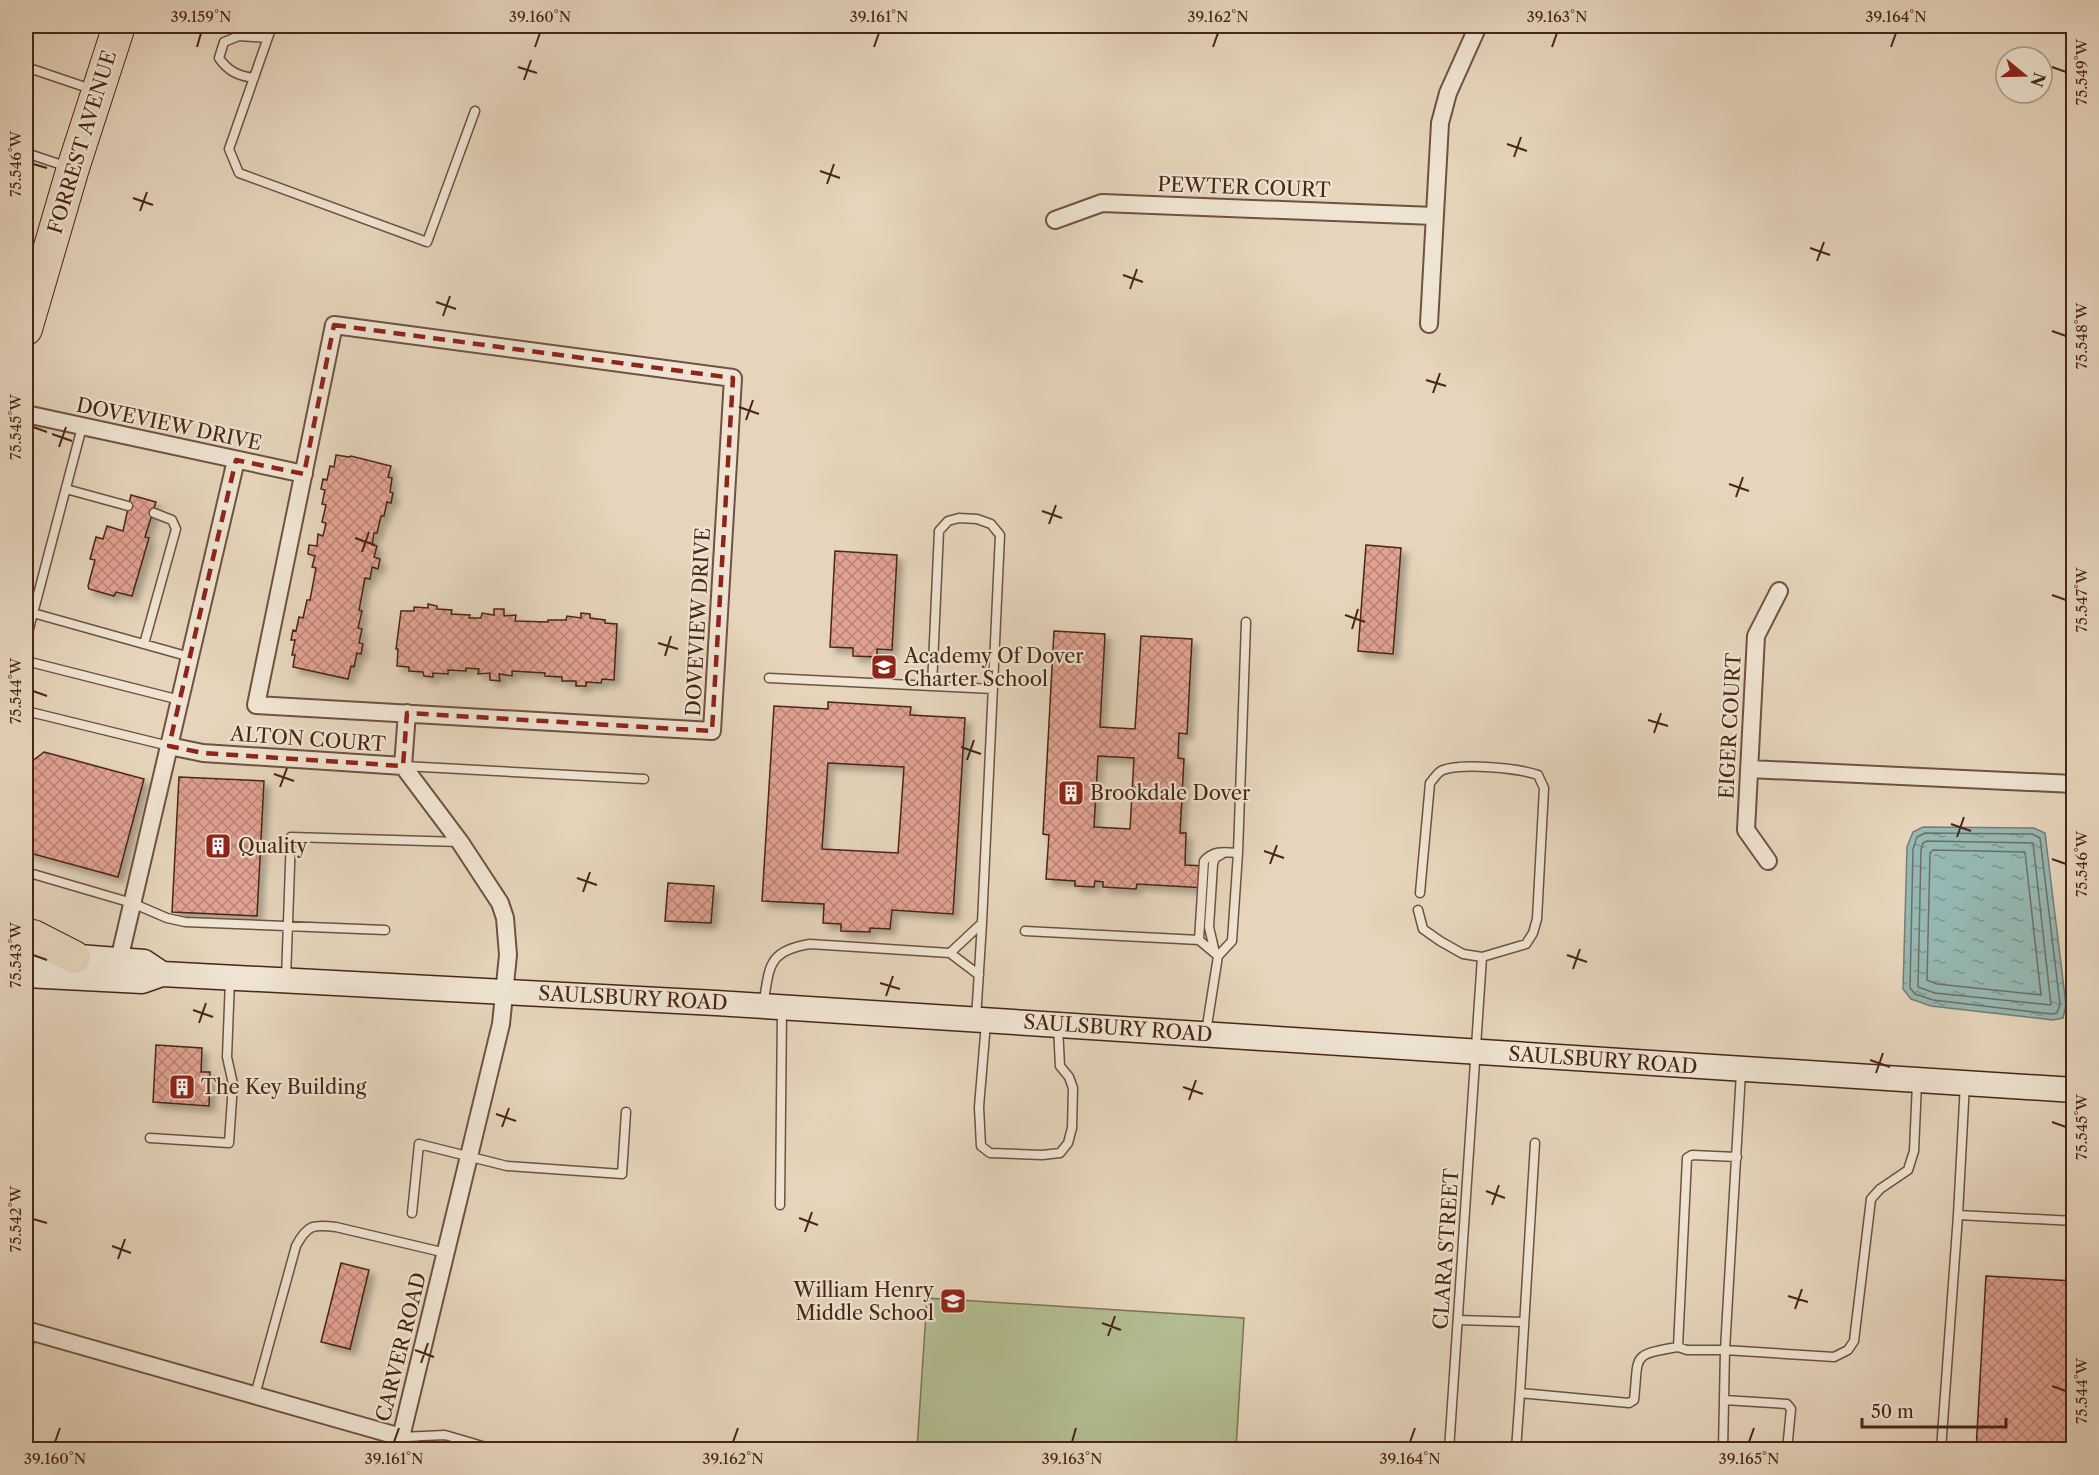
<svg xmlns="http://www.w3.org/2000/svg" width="2099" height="1475" font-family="'Libre Caslon Text',serif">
<defs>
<pattern id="water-ripples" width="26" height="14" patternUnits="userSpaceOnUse" patternTransform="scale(1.5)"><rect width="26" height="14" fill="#96b8b2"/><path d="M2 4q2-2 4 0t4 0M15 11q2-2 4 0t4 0" fill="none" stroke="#7c9590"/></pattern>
<pattern id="building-cross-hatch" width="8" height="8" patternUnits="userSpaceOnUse" patternTransform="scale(1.5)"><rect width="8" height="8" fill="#e1a292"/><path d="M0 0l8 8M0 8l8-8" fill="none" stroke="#b88476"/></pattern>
<filter id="shadow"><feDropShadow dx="5.5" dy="5.5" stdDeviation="3" flood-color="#0004"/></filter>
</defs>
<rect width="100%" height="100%" fill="#e6d5bc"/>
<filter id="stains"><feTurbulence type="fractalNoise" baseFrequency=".00333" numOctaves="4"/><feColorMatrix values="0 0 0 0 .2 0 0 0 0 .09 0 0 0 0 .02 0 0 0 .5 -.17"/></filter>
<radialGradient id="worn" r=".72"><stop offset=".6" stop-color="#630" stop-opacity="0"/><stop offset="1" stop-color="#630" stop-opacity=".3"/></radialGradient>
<!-- pitch -->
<path fill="#b3be92" stroke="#7e7254" stroke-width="1.5" d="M927,1298L1244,1318L1236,1449H917Z"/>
<!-- water -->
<path fill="url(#water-ripples)" stroke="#777d74" stroke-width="1.5" d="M1923,827L2034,828L2045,833L2066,1005L2063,1018L2053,1020L1931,1006L1911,999L1903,989L1907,847L1913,832Z"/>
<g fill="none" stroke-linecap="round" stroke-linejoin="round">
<!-- shore -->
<path stroke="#6f6e64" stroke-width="1.5" d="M1925,833L2032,834L2040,838L2060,1004L2057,1013L2052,1014L1933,1000L1915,994L1910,988L1913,849L1917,837Z
M1927,841L2033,843L2051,1005L1935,993L1918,987L1921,850L1923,843Z
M1933,850L2025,852L2041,995L1937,984L1927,980L1930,853Z"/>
</g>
<!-- building -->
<path fill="url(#building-cross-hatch)" stroke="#482516" stroke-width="1.5" fill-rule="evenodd" filter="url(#shadow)" d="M336,455L349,457L351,456L391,466L388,477L392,478L390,492L393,493L391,503L387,502L384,516H381L377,533H374L372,545L377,546L374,557L380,559L378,569L372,567L370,579L365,578L359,610L362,611L358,628L362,629L359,643L363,644L361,654L357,653L354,667L351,666L348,679L293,667L295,655H292L295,640H291L293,630L296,631L299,617L303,618L307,600H310L316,568L312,567L315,556L308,554L309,545L317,546L318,534L323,536L326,523L322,522L326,505L322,504L325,490L321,489L323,479L327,480L330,466L334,467Z
M131,495L156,502L145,537L149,538L132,596L116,592L114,596L89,589L88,586L95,560L90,559L96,537L103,539L107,526L123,531Z
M1366,545L1401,548L1393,654L1358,651Z
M835,551L897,555L892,650L877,649V657L853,656V648L830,647Z
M428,604L437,606V609L452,610L451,614L470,615L469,618H481L482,613L494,615V609H504V616L516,615L515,621L548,622V620H566L567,616L581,618V613L590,614V618L605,620V623L617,624L614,680L602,679L601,683L586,682V686H576V681H562V677L545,676V673L512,671V676L499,674L500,681L490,680V673L478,674L479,669L466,668V671L448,670V674L433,673V677L424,676L423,672L409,671V667L397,666L398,649H396L401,611H414V607L428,608Z
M1054,631L1105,634L1100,727L1135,729L1141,636L1192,639L1187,734L1179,733L1178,758L1184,759L1180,833H1186L1185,865L1207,866L1206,888L1137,884L1136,889L1103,887V882L1095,881L1094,887L1075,886V881L1046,879L1049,835L1043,834ZM1098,756L1134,758L1130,829L1094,827Z
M828,702L911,707L910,715L965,718L953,914L892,910L890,929L870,928V932L841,931V924L823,923L824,904L762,901L774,706L828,709ZM828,763L904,767L898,853L822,849Z
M44,752L144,779L118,877L26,852V780L30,763Z
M179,777L264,781L257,916L172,912Z
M668,883L714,886L711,923L665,921Z
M156,1045L202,1048L201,1072H210L209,1106L153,1102Z
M341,1263L369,1270L350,1349L321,1342Z
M1986,1276L2074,1281V1450H1976Z"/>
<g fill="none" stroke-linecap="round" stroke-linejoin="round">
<defs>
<path id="lane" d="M272,26L229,149L239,173L427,242L475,111
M26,67L94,90
M254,78C238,76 228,71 219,58L224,42L239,36L267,38
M26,153L68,167
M66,489L128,506
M33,613L190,657
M26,640L82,427
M144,644L176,529L172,520L154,513
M26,661L180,700
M769,678L993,689
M932,686L939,531L948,521L959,518L977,519L991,524L1000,535L982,923
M26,711L169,746
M404,766L644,779
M26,872L132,903L167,918L185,922L385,930
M1420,893L1430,783C1434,779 1437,772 1443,770C1463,763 1518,768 1538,775L1544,788L1537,919L1533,933L1526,944L1482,957L1449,1450
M1418,910L1423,929L1440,941L1463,954L1482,957
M1025,931L1199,940
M950,953L982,923L976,1019
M1215,953L1209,927L1213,864L1215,858L1222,854
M1218,956L1199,940L1204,861C1214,850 1224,852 1238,853
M286,979L291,837L460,842
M763,1005C770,968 766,951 810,944L950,953L979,975
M986,1023L979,1107L981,1146L990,1153L1042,1155L1060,1153L1068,1143L1072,1128L1073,1088L1069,1077L1060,1066L1058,1027
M1206,1032L1218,956L1232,941L1238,853L1246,622
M150,1138L229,1143L233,1084L227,1057L230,980
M1535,1143L1520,1393L1629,1403L1634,1400C1639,1355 1630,1355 1678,1347
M1737,1157L1692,1155L1687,1158L1678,1347L1687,1350H1725L1834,1357L1848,1350L1854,1341L1871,1199L1880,1189L1908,1170L1914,1151L1917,1083
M780,1205L782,1010
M412,1213L419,1144L507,1166L622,1174L626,1112
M1958,1215L2074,1221
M1458,1320L1523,1322
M26,1352L33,1332
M255,1395L296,1246C307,1225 313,1224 336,1227L446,1253
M1724,1400L1787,1404L1791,1409L1787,1450
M401,1437L445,1435L496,1450
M404,1439L429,1450
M26,1448L27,1450
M397,1450L401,1437
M1516,1450L1520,1393
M1723,1450L1725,1350L1741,1072
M1941,1450L1958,1215L1965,1083"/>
<path id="street" d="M1055,220L1102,203L1434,216
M1429,324L1440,123L1448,93L1478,26
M334,325L733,378L712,731L256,705Z
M26,414L304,474
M403,766L407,713
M1749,769L2074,784
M1768,861L1746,830L1756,636L1779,591
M119,960L236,460
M26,1330L401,1437L501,1024L508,955L505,918L500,903L460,842L403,766L203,753L169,746"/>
<path id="secondary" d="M26,953L144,962L162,974
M26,975L142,981L162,974L716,1003L2074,1090"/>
<path id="highway" d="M26,329L73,168L119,26
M26,935L33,936L74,957"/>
</defs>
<!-- lane casing -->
<use href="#lane" stroke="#705140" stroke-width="11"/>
<!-- street casing -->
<use href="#street" stroke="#705140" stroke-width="20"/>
<!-- secondary casing -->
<use href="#secondary" stroke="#482516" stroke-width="27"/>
<!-- highway casing -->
<use href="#highway" stroke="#482516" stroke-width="34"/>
<!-- lane -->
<use href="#lane" stroke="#efe4d3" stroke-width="8"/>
<!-- street -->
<use href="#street" stroke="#efe4d3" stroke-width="16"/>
<!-- secondary -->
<use href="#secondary" stroke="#efe4d3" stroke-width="24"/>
<!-- highway -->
<use href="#highway" stroke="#e6d5bc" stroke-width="32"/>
</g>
<!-- marked area -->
<path fill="none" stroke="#8f2418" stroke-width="4.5" stroke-dasharray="12 8" stroke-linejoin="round" d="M334,325L733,378L712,731L407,713L403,766L203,753L169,746L236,460L304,474Z"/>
<!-- ticks -->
<path fill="none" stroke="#482516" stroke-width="2" d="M197,47L201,33M535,47L540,33M874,47L879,33M1213,47L1218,33M1552,47L1557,33M1891,47L1896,33M518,67L537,73M2052,67L2066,72M524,80L531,60M1507,144L1527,151M1514,157L1521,137M33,164L47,168M820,171L840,178M827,184L834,164M133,198L153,205M140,211L147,192M1810,248L1830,255M1817,261L1824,242M1123,275L1143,282M1130,289L1137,269M436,302L456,309M443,316L450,296M2052,331L2066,336M1426,380L1446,386M1433,393L1440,373M739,407L759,414M746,420L753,400M33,427L47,432M52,434L72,441M59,447L66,427M1729,484L1749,491M1736,497L1743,477M1042,511L1062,518M1049,524L1056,505M355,538L375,545M362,552L369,532M2052,595L2066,600M1345,615L1365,622M1352,629L1358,609M658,643L678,649M665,656L671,636M33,691L47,696M1648,720L1668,726M1654,733L1661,713M961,747L981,754M967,760L974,740M274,774L294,781M280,787L287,768M1951,824L1971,831M1957,837L1964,817M1264,851L1284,858M2052,859L2066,864M1270,864L1277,845M577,878L597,885M583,892L590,872M33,955L47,960M1567,955L1587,962M1573,969L1580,949M880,983L900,989M886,996L893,976M193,1010L213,1017M199,1023L206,1003M1870,1060L1890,1067M1876,1073L1883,1053M1183,1087L1203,1094M1189,1100L1196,1080M496,1114L516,1121M2052,1122L2066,1127M502,1127L509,1108M1486,1191L1505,1198M1492,1205L1499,1185M799,1218L818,1225M33,1219L47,1223M805,1232L812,1212M112,1246L131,1253M118,1259L125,1239M1788,1296L1808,1302M1795,1309L1802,1289M1102,1323L1121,1330M1108,1336L1115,1316M415,1350L434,1357M421,1363L428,1343M2052,1386L2066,1391M55,1442L60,1428M394,1442L399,1428M733,1442L738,1428M1072,1442L1076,1428M1410,1442L1415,1428M1749,1442L1754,1428"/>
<!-- icons -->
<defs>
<symbol id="school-square" viewBox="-11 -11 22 22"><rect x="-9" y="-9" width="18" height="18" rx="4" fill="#8f2418" stroke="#efe4d3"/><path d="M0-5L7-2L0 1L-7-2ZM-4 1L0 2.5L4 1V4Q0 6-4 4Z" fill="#fff"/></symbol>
<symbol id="building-square" viewBox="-11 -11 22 22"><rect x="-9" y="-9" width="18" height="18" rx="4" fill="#8f2418" stroke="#efe4d3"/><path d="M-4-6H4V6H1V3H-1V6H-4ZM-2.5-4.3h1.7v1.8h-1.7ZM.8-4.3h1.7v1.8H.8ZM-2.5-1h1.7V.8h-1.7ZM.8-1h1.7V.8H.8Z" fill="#fff"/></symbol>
</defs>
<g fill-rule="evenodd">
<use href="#school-square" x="869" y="652" width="30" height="30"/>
<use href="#building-square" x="1056" y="778" width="30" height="30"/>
<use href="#building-square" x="203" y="831" width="30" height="30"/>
<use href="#building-square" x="167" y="1072" width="30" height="30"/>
<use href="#school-square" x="938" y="1286" width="30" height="30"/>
</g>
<g text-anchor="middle" stroke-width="4.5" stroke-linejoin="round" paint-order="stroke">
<!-- street labels -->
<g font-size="20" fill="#482516" stroke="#efe4d3">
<text transform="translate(82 142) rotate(-73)" y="7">FORREST AVENUE</text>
<text transform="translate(1244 187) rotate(2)" y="7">PEWTER COURT</text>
<text transform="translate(169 424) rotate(12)" y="7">DOVEVIEW DRIVE</text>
<text transform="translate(698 622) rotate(-87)" y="7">DOVEVIEW DRIVE</text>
<text transform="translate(1730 726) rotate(-87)" y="7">EIGER COURT</text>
<text transform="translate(308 739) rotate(4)" y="7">ALTON COURT</text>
<text transform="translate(633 998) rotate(3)" y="7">SAULSBURY ROAD</text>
<text transform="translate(1118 1028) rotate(4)" y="7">SAULSBURY ROAD</text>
<text transform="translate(1603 1060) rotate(4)" y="7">SAULSBURY ROAD</text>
<text transform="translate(1446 1249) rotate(-86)" y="7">CLARA STREET</text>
<text transform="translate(401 1347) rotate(-76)" y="7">CARVER ROAD</text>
</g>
<!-- poi labels -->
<g font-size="20" fill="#482516" stroke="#efe4d3" text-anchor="start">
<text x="904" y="663">Academy Of Dover<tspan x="904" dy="23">Charter School</tspan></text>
<text x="1090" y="800">Brookdale Dover</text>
<text x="238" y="853">Quality</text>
<text x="201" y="1094">The Key Building</text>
<text x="934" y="1297" text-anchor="end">William Henry<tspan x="934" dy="23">Middle School</tspan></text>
</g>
</g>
<!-- margin -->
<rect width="2099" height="1475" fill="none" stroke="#e6d5bc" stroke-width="66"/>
<!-- north arrow -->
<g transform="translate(2024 75) rotate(109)"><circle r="28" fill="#efe4d3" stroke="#ac9887" stroke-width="1.5"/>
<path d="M0-4.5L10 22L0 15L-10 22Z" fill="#8f2418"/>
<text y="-9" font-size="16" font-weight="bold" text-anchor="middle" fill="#482516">N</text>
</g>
<!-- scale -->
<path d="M1862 1418v9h144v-9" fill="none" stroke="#482516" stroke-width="3"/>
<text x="1871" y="1418" font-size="18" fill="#482516" stroke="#efe4d3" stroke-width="4.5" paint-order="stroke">50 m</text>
<rect x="33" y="33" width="2033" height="1409" fill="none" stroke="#482516" stroke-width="2"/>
<g font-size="15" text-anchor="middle" fill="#482516">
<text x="201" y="22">39.159°N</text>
<text x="540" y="22">39.160°N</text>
<text x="879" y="22">39.161°N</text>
<text x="1218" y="22">39.162°N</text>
<text x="1557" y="22">39.163°N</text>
<text x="1896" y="22">39.164°N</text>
<text transform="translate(2082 72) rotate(-90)" y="5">75.549°W</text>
<text transform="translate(16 164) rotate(-90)" y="5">75.546°W</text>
<text transform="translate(2082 336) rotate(-90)" y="5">75.548°W</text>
<text transform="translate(16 427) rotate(-90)" y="5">75.545°W</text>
<text transform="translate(2082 600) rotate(-90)" y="5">75.547°W</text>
<text transform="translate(16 691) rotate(-90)" y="5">75.544°W</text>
<text transform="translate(2082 864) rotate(-90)" y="5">75.546°W</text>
<text transform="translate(16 955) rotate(-90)" y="5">75.543°W</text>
<text transform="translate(2082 1127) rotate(-90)" y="5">75.545°W</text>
<text transform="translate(16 1219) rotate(-90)" y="5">75.542°W</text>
<text transform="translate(2082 1391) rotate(-90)" y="5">75.544°W</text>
<text x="55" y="1464">39.160°N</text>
<text x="394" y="1464">39.161°N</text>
<text x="733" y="1464">39.162°N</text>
<text x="1072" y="1464">39.163°N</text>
<text x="1410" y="1464">39.164°N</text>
<text x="1749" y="1464">39.165°N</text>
</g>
<rect width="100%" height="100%" filter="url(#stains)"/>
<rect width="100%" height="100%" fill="url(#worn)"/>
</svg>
